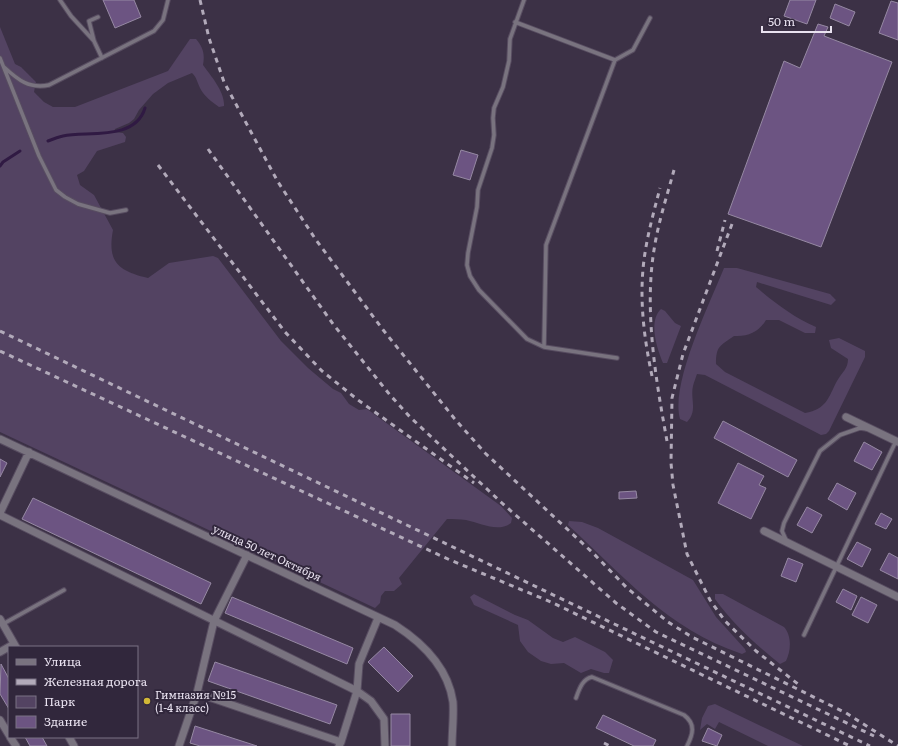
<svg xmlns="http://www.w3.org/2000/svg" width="898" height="746" font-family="Literata,serif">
<rect width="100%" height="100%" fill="#3c3146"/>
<!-- green -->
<path fill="#534362" d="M0,27L15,64L21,67L36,82L34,92L44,102L53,107H75L168,71L190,39H196C203,47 205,54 203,65C211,76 225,92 224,106L219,107C212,102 204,96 200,88C197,82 197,78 192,73L168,83L153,94L139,110L134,119L129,123L115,129L114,132L123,133L126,137L125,142L97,151L84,171L77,175L80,185L94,195L113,230C107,262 118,271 148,278L169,263L213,256L218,258L281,341L308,368L333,389L341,393L349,404L359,410L367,409L501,506L512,518L511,523C498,533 481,523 466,520C460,519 453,519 447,519L399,578L402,584L394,591H385L381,596L380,603L375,608L0,432Z
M724,268H737L830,294L836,300L831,305L757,282L756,287C775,303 793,317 816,327L815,333H805L779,320H766C759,332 748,337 734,336C720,346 716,346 716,364L725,372L805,413C827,409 828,398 837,381C842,372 848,369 848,359L831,348L829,340L839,338L865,351V357L829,431L826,434L821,435L705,375L697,374C696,377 694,382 693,386C690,399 698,411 687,422L680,419C670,384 710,303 724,268Z
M661,309L665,311L675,323L681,326L667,363H663C657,349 648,321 661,309Z
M569,521L582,522L598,528L693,580L716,617L745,649L746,652L742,654C666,628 625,577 568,525Z
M474,594L515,615L528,620L553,638L563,642L575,637L605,652L613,660L609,673H604L591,669L581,673L564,663L551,664L541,661L528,652L520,641L518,625L474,605L470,597Z
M715,594H723L784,627C792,636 791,651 786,661L780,664C755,644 733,624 715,599Z
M715,704L803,746H768L719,722L715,729L707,724L700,730L702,718L708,706Z"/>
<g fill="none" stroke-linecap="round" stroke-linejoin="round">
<!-- stream -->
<path stroke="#301a43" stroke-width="3" d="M48,141C53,139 58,137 63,136C88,131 135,141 145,108
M0,166L3,162L20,151"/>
</g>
<!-- building -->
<path fill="#6c5482" stroke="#9689a3" d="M103,0H134L141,17L115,28Z
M790,0H816L807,24L784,16Z
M891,1L898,3V40L879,33Z
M835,4L855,12L849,26L830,18Z
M818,24L828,27L824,36L892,62L821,247L728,214L784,61L800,68Z
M461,150L478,155L470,180L453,175Z
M723,421L797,460L788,477L714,438Z
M864,442L882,452L872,470L854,461Z
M0,459L7,463L0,477Z
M738,463L764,476L759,485L766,488L751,519L718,503Z
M837,483L856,493L847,510L828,499Z
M636,491L637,498L619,499V492Z
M33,498L211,583L201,604L22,519Z
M807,507L822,515L812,533L797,525Z
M881,513L892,519L886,529L875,524Z
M857,542L871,549L862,567L847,559Z
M889,553L898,558V579L880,570Z
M788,558L803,564L796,582L781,576Z
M843,589L857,596L851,610L836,602Z
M232,597L353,648L347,664L225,613Z
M861,597L877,605L868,623L852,615Z
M384,647L413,676L398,692L368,662Z
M215,662L337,705L330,724L208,681Z
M1,664L9,679V709L0,694Z
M391,714H410V746H391Z
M603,715L656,740L653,746H634L596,728Z
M195,726L257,746H200L190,743Z
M708,728L722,735L717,746L702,741Z
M25,737H42L47,746H30Z"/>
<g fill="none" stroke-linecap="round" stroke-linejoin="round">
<defs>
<path id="lane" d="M60,0L71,16L94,41
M524,0L510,39L509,61L503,87L494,108L493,118L494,135L492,148L478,190L477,207L468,253L467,265L470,276L479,290L527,339L544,347L617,358
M98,17L89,21L94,41L102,58
M515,22L615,60L633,50L650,18
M0,58L39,156L56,190L65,197L78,204L110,213L126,210
M4,67C18,80 29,89 49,85L154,31L163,20L168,0
M544,347L546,245L615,60
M786,540L782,531L784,523L820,451L840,435L860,428L867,429
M3,624L64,590
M804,635L896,441
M576,698C579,690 582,679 592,677L684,715C696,724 693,734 687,746"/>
<path id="street" d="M846,417L898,442
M0,439L395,625C423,643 448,667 453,702C454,716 452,732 452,746
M0,513L29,452
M0,515L357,691L371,701L384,719L385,746
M764,531L898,597
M0,619L16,647
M0,652L14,644
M197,693L341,742L339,746
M0,720L9,735
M10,737L16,746
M69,737L74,746
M341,742L357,691L359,664L378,618
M179,746L197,693L214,621L247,555"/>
</defs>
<!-- lane casing -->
<use href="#lane" stroke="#584d61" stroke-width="5.5"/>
<!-- street casing -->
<use href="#street" stroke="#584d61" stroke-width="9"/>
<!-- lane -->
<use href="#lane" stroke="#79737f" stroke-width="3.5"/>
<!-- street -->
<use href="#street" stroke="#79737f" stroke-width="7"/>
<!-- rail -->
<path stroke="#b2aaba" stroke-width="3" stroke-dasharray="5 5" stroke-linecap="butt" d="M200,0L209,38L224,82L278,182L316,240L384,331L454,418L485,453L593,553L627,588L668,622L692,637L846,713L898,746
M208,149L333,324L390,395L410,417L503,504L616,603L656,632L874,736
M158,165L285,332L322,371L358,400L474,483
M732,224L683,354L672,398L671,463L673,485L687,554L710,600L725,621L756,651L798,684
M717,251L725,220
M0,331L870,746
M0,351L450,560L551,602L850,746
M652,376C644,338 639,299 644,260C647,236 654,211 660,188
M667,441C656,381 644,311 654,250C658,223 667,196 674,170
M604,743L610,746"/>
</g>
<!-- markers -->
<circle fill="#d1b736" stroke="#31273c" stroke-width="1.5" cx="147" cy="701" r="4"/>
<g text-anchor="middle" stroke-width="4" stroke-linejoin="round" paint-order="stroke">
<!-- street labels -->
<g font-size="11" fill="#e9e2f0" stroke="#31273c">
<text transform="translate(267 553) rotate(25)" y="4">улица 50 лет Октября</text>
</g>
<!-- poi labels -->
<g font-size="11" fill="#e9e2f0" stroke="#31273c" text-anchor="start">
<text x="155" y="699">Гимназия №15<tspan x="155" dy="13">(1-4 класс)</tspan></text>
</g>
</g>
<!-- legend -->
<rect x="8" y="646" width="130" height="92" fill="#31273c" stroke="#7b7284"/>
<rect x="16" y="659" width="20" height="6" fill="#79737f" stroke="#7b7284"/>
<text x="44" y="666" font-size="12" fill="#e9e2f0">Улица</text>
<rect x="16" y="679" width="20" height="6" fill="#b2aaba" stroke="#7b7284"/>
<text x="44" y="686" font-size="12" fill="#e9e2f0">Железная дорога</text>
<rect x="16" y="696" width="20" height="12" fill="#534362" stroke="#7b7284"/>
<text x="44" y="706" font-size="12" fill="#e9e2f0">Парк</text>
<rect x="16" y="716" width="20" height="12" fill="#6c5482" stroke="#7b7284"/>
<text x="44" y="726" font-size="12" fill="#e9e2f0">Здание</text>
<!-- scale -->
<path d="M762 26v6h69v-6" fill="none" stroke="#e9e2f0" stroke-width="2"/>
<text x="768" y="26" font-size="12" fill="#e9e2f0" stroke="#31273c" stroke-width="3" paint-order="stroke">50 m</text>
</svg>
